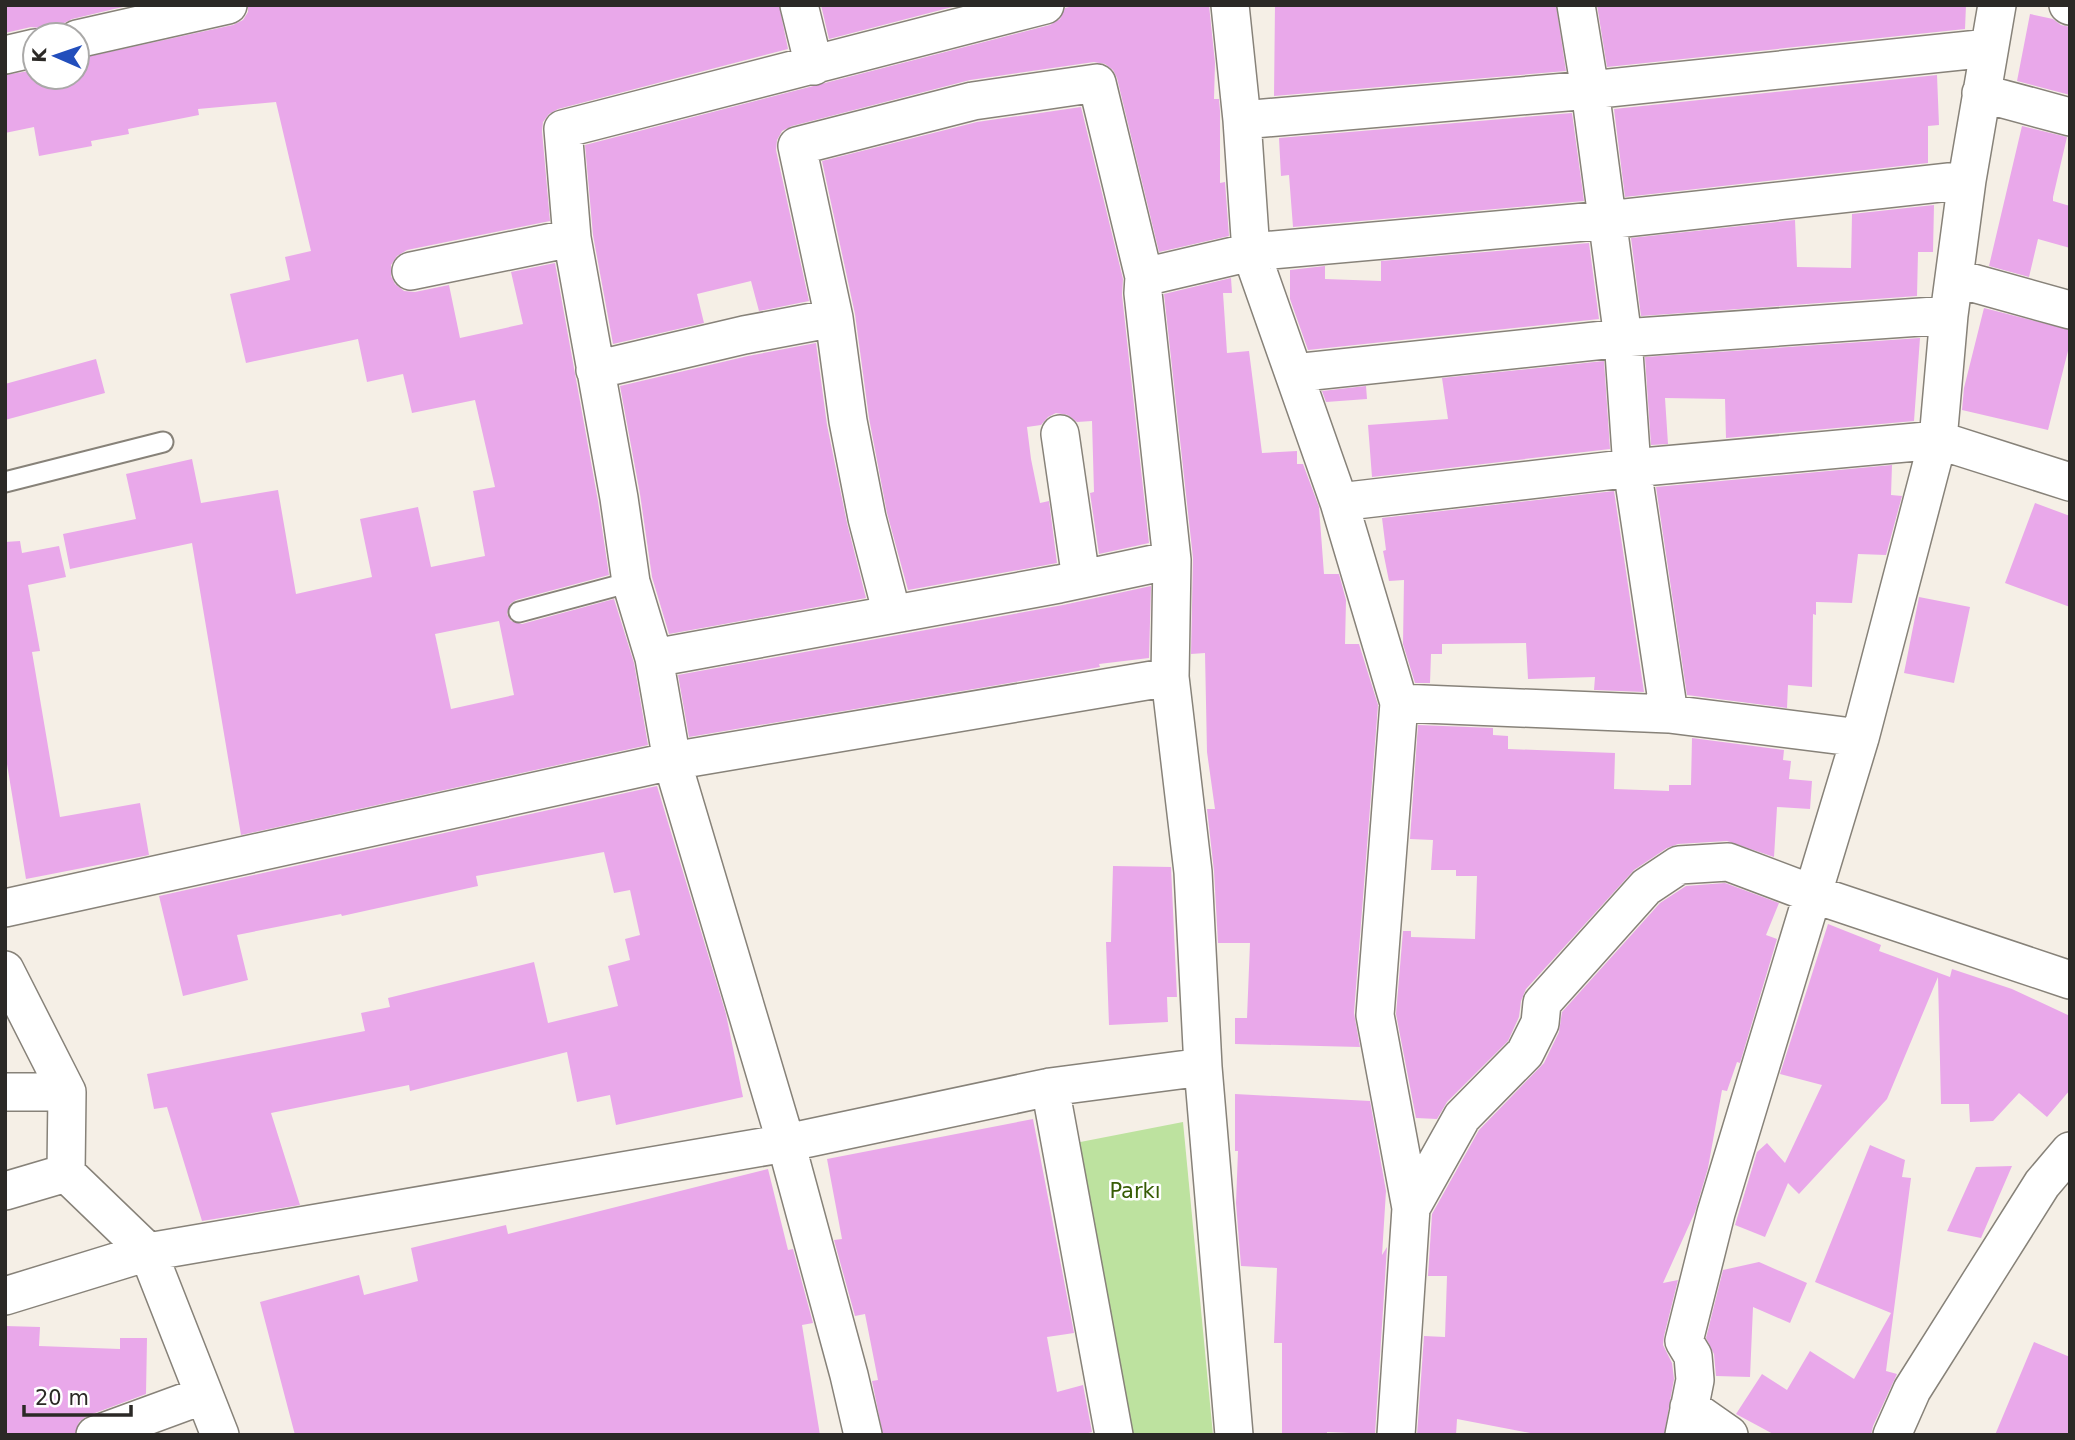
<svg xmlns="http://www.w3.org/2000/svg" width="2075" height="1440" font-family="'DejaVu Sans',sans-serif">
<rect width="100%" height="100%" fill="#f5efe6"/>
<!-- green -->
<path fill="#bde29f" d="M1183,1122L1213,1435H1129L1070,1144Z"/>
<!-- building -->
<path fill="#e9a8ea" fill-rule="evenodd" d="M5,5H131L72,19L62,24L57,35H51L40,28L31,27L5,33Z
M248,5H779L788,49L558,109L549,114L543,122L542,131L550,221L407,250L397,256L391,265V276L395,284L404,291L415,292L449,285L460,338L523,324L511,272L555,263L598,501L609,575L516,600L510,604L507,614L511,621L522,624L614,599L634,663L648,745L241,835L192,543L70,569L63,534L136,519L126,474L192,459L201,503L278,490L296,594L372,577L360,519L418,507L431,567L485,556L473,491L495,487L475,400L412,413L403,374L367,382L358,339L246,363L230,294L290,280L285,257L311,251L276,102L198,109L199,115L128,129L129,134L91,141L92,146L39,156L34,127L5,133V75L35,70V77H77V59L233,25L243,20L248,12ZM499,621L514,695L451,709L435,634Z
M821,5H960L829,39Z
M1078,5H1209L1215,63L1214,99H1219L1220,111V183L1225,182L1229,236L1159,252L1117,78L1113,70L1105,64L1094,62L970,80L792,126L782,131L777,140L776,150L809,301L759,311L751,281L697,294L704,323L613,344L593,235L585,145L1050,25L1060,19L1065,8Z
M1275,5H1556L1566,71L1274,96Z
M1597,5L1888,6L1966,5L1965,29L1607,67Z
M2030,14L2053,19L2061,25L2070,27V95L2017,81Z
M1937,75L1939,125L1928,126V163L1625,197L1614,109Z
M1081,107L1123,279L1122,295L1149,543L1099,554L1090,493L1094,492L1092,421L1077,422L1068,415L1056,413L1048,417L1041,425L1027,427L1031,459L1040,503L1049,501L1057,563L908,590L887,513L869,418L855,314L822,161L977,122Z
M1572,113L1584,201L1293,227L1289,175L1281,176L1279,138Z
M2022,126L2067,137L2053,197V201L2070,206V248L2038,239L2029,277L1989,266Z
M1934,205L1933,252H1918L1917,296L1641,316L1631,238L1795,220L1797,267L1851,268L1852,214Z
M1589,243L1599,319L1308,350L1290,299V270L1325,266V279L1381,281V261Z
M1231,278L1232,293H1223L1227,353L1249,351L1262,453L1297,451V464H1303L1319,507L1324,574H1339L1346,600L1345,644H1359L1378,705L1354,1013L1360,1047L1235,1044V1018H1247L1250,943H1218L1214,871L1207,809H1215L1207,752L1205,653L1191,654L1193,558L1164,294Z
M1984,308L2070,330V343L2048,430L1962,410L1964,388Z
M1920,338L1914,421L1726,438L1725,399L1665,398L1668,444L1651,445L1645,357Z
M816,343L827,425L847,523L866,598L669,634L652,577L640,494L620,386L748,356Z
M96,359L105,393L5,420V384Z
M1604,361L1610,449L1372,477L1368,425L1448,419L1442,378Z
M1366,386L1367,399L1326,402L1322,391Z
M1892,465L1891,495L1902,496L1886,555L1858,554L1852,603L1816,602V615L1813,614L1812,687L1788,685L1787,708L1687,695L1656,487Z
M1614,491L1644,692L1594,690L1595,677L1528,679L1526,643L1442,644V654H1431L1430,683H1415L1403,644L1404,580L1389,581L1383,551L1386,550L1382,518Z
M2035,503L2070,516V607L2005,583Z
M20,541L22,553L59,546L66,577L28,585L40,651L32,652L60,817L140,803L149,855L26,879L5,752V542Z
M1151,586L1149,658L1099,664L1100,667L1056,675L689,737L678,675L1063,605Z
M1919,597L1970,607L1954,683L1904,673Z
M1418,725L1493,728V735L1508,736V749L1615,753L1614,789L1669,791V785H1691L1692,738L1784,750L1783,760L1791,761L1789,779L1812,781L1810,809L1777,807L1774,857L1727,841L1678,844L1667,848L1634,870L1526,989L1521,1001L1519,1017L1508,1041L1447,1102L1437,1119L1416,1118L1396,1014L1403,931H1411V937L1475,939L1477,876H1456V870H1431L1433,840L1410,839Z
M657,786L726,1014L743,1097L616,1125L610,1095L577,1102L567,1052L410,1091L409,1085L271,1113L300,1205L202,1221L167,1107L154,1109L147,1074L365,1031L361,1013L390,1007L388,998L534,962L548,1023L618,1006L608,966L630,960L625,939L640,935L630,890L614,893L604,852L476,876L478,886L342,916L341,914L237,935L248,980L183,996L159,896Z
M1113,866L1171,867L1177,997H1167L1168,1022L1109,1025L1106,942H1111Z
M1725,883L1779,903L1766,935L1777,939L1740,1063L1737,1062L1727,1091L1722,1090L1708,1168L1695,1212L1663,1283L1678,1280L1664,1336L1663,1345L1672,1363L1674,1379L1664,1435H1541L1457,1419L1456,1435H1417L1424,1336L1445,1337L1447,1276H1428L1432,1214L1479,1130L1544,1063L1559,1032L1562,1012L1660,903L1686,886Z
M1828,924L1881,945L1879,951L1950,977L1952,969L2012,989L2070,1016V1090L2047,1117L2019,1093L1993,1121L1970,1122L1969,1104H1941L1938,977L1887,1099L1799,1194L1788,1183L1765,1237L1735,1225L1757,1152L1767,1143L1785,1163L1822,1085L1780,1074Z
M1235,1094L1370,1101L1386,1191L1382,1255L1387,1247L1375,1434L1327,1432V1435H1282V1343H1274L1277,1268L1241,1266L1236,1203L1238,1151H1235Z
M1033,1119L1074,1333L1047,1337L1057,1392L1083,1385L1092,1432L1081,1435H883L872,1381L878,1380L865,1314L855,1316L834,1240L842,1239L827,1159Z
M1870,1145L1905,1160L1902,1177L1911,1178L1886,1371L1897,1374L1873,1426L1871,1435H1775L1736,1414L1762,1374L1787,1390L1810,1351L1854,1379L1891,1313L1815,1282Z
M2012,1166L1981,1238L1947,1231L1976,1167Z
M768,1169L788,1250L793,1249L813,1323L802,1325L820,1435H295L260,1302L359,1275L364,1295L418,1281L411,1248L506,1225L508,1234Z
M1759,1262L1807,1283L1790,1323L1753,1307L1750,1377L1716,1376L1714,1354L1706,1338L1723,1270Z
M5,1326L40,1327L39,1346L120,1349V1338H147L146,1394L87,1416L79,1422L75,1435H5Z
M2034,1342L2070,1357V1435H1995Z"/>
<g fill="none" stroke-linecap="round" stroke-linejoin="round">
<defs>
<path id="lane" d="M5,482L163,442
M519,612L631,582"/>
<path id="street" d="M799,5L814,66
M1230,5L1242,120L1251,252L1339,502L1399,703L1375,1015L1411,1208
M1576,5L1590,90L1623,338L1632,468L1669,714
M2068,5L2070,6
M77,39L228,5
M5,55L35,48
M1981,93L2070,117
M1242,120L1590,90L1989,48
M411,271L572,238
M1144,277L1251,252L1607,220L1967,180
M1955,278L2070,310
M595,370L744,335L834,318
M1294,373L1623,338L1949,315
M1060,434L1081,579
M1339,502L1632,468L1938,440L2070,482
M654,658L1059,584L1172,560
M1399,703L1669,714L1860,738
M5,908L672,761L1170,677
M5,970L67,1092L66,1173L148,1252L220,1435
M1203,1067L1234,1435
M1050,1087L1114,1435
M5,1092H67
M5,1191L66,1173
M5,1296L148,1252L786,1143L1050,1087L1203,1067L1193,872L1170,677L1172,560L1143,293L1144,277L1097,83L973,101L797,146L834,318L848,421L867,518L892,614
M1689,1407L1729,1435
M95,1435L204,1395
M863,1435L849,1375L786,1143L672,761L654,658L631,582L619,498L572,238L563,129L1045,5
M1396,1435L1411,1208L1462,1117L1525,1053L1540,1023L1542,1003L1646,887L1679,865L1728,862L1813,894L2070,980
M1684,1435L1695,1380L1693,1356L1684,1341L1716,1213L1860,738L1938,440L1949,315L1967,180L1997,5
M1892,1435L1912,1390L2042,1184L2070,1151"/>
</defs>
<!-- lane casing -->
<use href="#lane" stroke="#878279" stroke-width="23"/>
<!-- street casing -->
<use href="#street" stroke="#878279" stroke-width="40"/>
<!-- lane -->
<use href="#lane" stroke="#fff" stroke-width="19"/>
<!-- street -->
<use href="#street" stroke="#fff" stroke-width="37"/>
</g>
<g text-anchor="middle" stroke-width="5" stroke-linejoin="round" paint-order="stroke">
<!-- park labels -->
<g font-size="21" fill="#375c04" stroke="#fff">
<text x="1135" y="1198">Parkı</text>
</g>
</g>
<!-- border -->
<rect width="2075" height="1440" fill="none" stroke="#2b2926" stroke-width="14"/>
<!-- north arrow -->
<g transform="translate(56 56) rotate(272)"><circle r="33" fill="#ffffff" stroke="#aaa9a8" stroke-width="2"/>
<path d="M0-5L12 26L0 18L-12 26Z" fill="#224ebc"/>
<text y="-10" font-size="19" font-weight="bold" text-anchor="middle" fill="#2b2926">K</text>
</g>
<!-- scale -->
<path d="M24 1405v10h107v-10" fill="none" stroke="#2b2926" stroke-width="3.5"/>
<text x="35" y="1405" font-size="21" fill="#2b2926" stroke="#ffffff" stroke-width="5" paint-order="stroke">20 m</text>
</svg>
